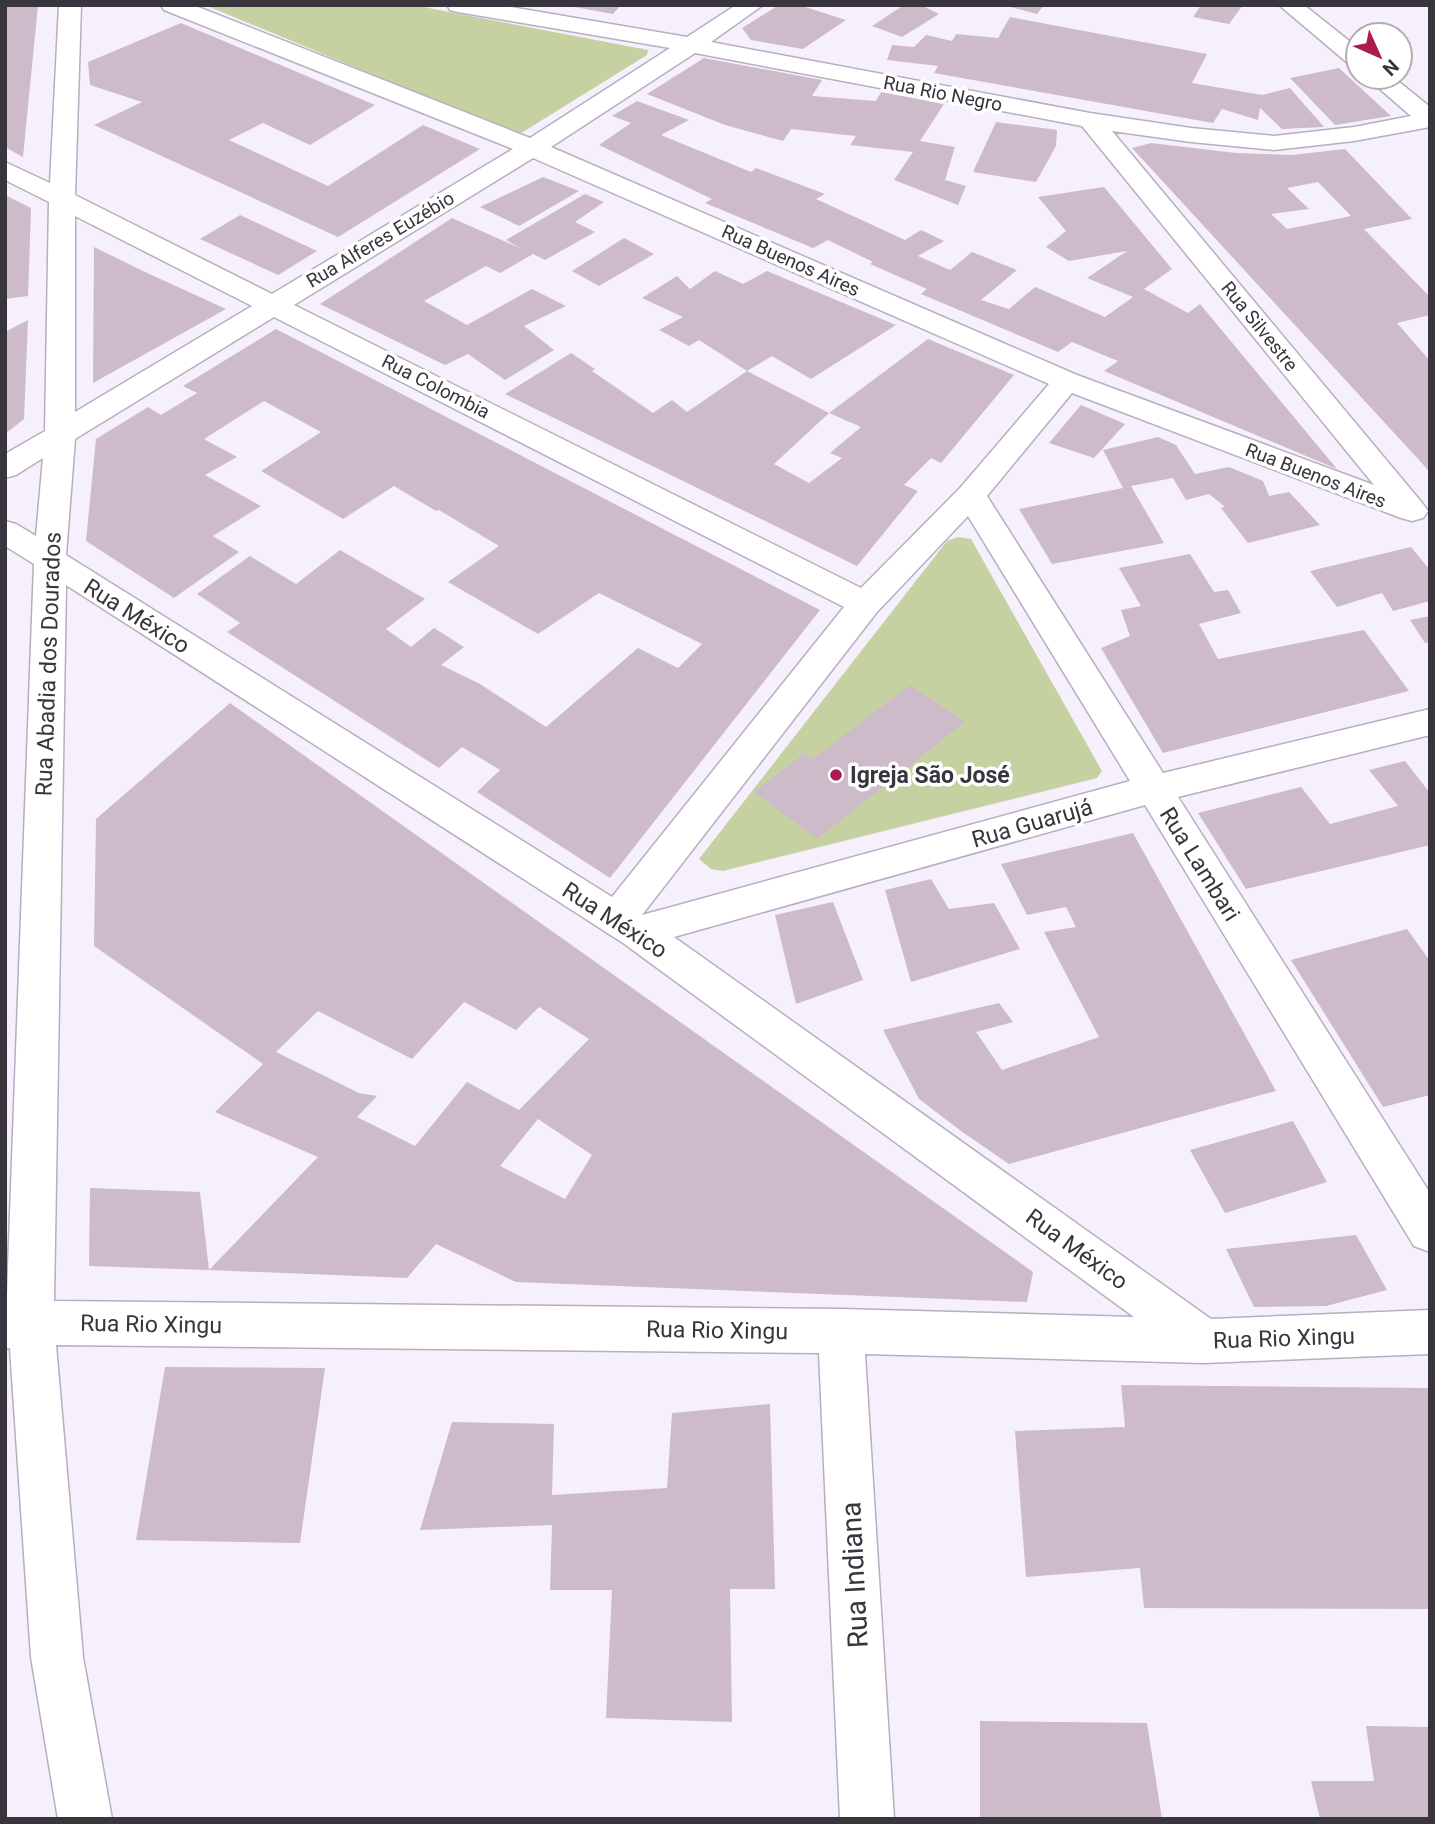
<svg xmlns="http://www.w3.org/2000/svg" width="1435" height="1824" font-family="Roboto,sans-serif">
<rect width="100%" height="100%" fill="#f6f0fc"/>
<!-- green -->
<path fill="#c5d1a1" d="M205,5H413L648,50L647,55L518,135Z
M958,537L971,539L1102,771L1097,778L723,871L711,869L699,859L947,541Z"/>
<!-- building -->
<path fill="#cdbbca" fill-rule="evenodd" d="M5,5H38L23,157L5,147Z
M563,5H621L613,14Z
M779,5H799L846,20L803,49L751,40L742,28Z
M904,5H921L939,14L902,37L872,26Z
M1003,5H1044L1037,14Z
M1201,5H1243L1229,24L1193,17Z
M1010,17L1207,54L1192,83L1262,95L1290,88L1324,127L1282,129L1260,108L1258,120L1222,109L1213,123L934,73L938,66L887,60L892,45L914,47L926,35L952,41L956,34L998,38Z
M181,23L375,105L310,145L263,123L229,140L328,186L423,125L480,149L338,237L94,125L142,102L90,85L88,62Z
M704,58L822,80L812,96L876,101L881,92L944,104L920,141L955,147L945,180L966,186L958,205L894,180L913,152L850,145L856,136L791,129L783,141L725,125L647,94Z
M1339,68L1391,116L1335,125L1290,78Z
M637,101L689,120L661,135L751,172L756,168L825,194L816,199L905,240L921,230L944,241L918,256L950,270L972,252L1017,270L981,300L1009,309L1035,287L1105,317L1133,297L1087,278L1127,251L1069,261L1046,247L1066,231L1038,197L1104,187L1172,269L1144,289L1188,313L1200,304L1337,469L1104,371L1118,361L1072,342L1058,352L921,294L927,289L870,264L873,262L828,240L813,248L705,203L712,199L599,145L631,123L612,116Z
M996,122L1057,130L1056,146L1036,182L973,172Z
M1151,143L1236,153L1292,155L1345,149L1412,219L1364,229L1430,297V315L1397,323L1430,361V472L1132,148ZM1318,182L1351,216L1287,229L1271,214L1309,209L1287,188Z
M543,177L579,191L519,226L480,207Z
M585,194L604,202L575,222L595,232L545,260L533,254L500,273L486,266L424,301L467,325L532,289L566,306L524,326L554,350L505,380L468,354L445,365L320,304L452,218L522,249L506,240Z
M5,195L31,208L28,296L5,299Z
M240,215L317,251L278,275L200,239Z
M624,238L654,254L599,286L572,271Z
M94,247L143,271L226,309L93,383Z
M715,271L743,284L767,271L896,325L811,379L772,356L747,371L829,413L774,464L809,483L842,458L830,453L861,427L829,413L928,339L1014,375L941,463L931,458L904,485L918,491L857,566L505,394L571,353L595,369L592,371L653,413L672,400L687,412L747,371L699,340L689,346L659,330L683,317L642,298L677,276L690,289Z
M28,320L24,419L5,434V332Z
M276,329L820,610L610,878L477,792L500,770L462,747L439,768L227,632L240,623L197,594L250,556L296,584L340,550L425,599L386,629L411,647L434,628L464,647L441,665L480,684L546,727L638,648L678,668L702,644L599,593L538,634L448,582L499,546L439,510L436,511L394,486L343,519L261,471L321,432L264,401L204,439L237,457L205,475L261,506L213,536L239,552L174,598L86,541L96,439L148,407L161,415L197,393L183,386Z
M1081,405L1125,424L1094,458L1049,443Z
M1158,437L1176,445L1195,474L1229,467L1263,481L1269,496L1289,492L1320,525L1248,543L1221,508L1225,507L1209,494L1186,500L1173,478L1131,486L1164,543L1052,564L1019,509L1123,488L1103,450Z
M1411,547L1430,570V601L1393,611L1382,593L1337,607L1310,571Z
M1190,554L1214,592L1228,590L1241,613L1199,624L1218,659L1364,630L1409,691L1163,753L1101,648L1130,636L1121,610L1141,606L1119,568Z
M1430,616V642L1425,643L1410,620Z
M910,685L965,722L817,839L754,792L805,753L813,759Z
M230,703L1033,1272L1027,1302L516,1282L436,1244L407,1278L209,1270L318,1157L215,1112L263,1064L94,946L96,819ZM464,1002L516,1030L539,1007L589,1039L519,1110L467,1082L415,1146L357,1117L377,1096L359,1093L276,1052L318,1011L412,1059ZM538,1119L592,1155L565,1199L500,1166Z
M1405,761L1430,793V845L1246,889L1198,813L1301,787L1330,824L1398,806L1369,770Z
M1133,833L1276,1091L1009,1164L961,1131L919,1099L883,1030L999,1003L1013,1022L976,1032L1002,1070L1099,1037L1044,932L1076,927L1066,907L1027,915L1001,864Z
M931,879L949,909L994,903L1020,949L911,982L885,890Z
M833,902L863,980L796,1004L775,915Z
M1407,929L1430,961V1095L1383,1107L1291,960Z
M1293,1121L1327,1182L1225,1213L1190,1150Z
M90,1188L200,1192L209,1270L89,1266Z
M1356,1235L1387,1290L1326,1306L1254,1307L1226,1249Z
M165,1367L325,1368L300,1543L136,1540Z
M1121,1385L1430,1388V1609L1144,1608L1140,1568L1026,1577L1015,1431L1125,1427Z
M770,1404L775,1589H730L732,1722L606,1718L612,1590H550L552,1525L420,1530L452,1422L554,1424L552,1495L667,1488L672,1413Z
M980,1721L1147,1723L1162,1819H980Z
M1366,1726L1430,1727V1819H1320L1311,1781H1374Z"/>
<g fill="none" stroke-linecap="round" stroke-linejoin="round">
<defs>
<path id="street" d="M59,5H81L75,195L272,294L513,149L164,10L161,5H193L530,138L670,48L458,12L450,10L447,5H499L687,37L736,5H763L711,42L1090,113L1191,128L1274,136L1354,127L1411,116L1366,77H1393L1430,107V127L1354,141L1274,150L1191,142L1112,131L1423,504L1428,511L1423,518L1412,521L1401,518L1072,393L987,496L1163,773L1430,709V735L1178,797L1430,1193V1252L1414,1246L1145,805L674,937L1211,1319L1430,1310V1354L1204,1363L865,1354L894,1819H840L819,1353L56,1345L83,1657L112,1819H58L31,1657L10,1348L5,1349L34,564L5,546V521L16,524L36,536L43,458L16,475L5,478V454L45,431L49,202L5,180V162L50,183ZM695,53L1082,126L1374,485L1077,375L551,147ZM533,158L1049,384L960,488L861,588L294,305ZM75,216L252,306L75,412ZM274,317L844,607L612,897L66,555L75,439ZM968,516L1130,781L642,915L877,612ZM66,585L623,943L1134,1317L841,1309L54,1301Z
M1279,5H1304L1358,48V67L1350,65Z"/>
</defs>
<!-- street casing -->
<use href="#street" stroke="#b7aec1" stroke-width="3"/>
<!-- street -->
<use href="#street" fill="#fff" fill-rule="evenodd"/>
</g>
<!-- markers -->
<circle fill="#ac1a50" stroke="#fff" stroke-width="2.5" cx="836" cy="775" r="7"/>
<g text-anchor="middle" stroke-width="7" stroke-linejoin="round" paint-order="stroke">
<!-- far-street labels -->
<g font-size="19" fill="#39353d" stroke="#fff">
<text transform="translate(943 93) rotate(11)" y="7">Rua Rio Negro</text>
<text transform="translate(380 239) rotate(-31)" y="7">Rua Alferes Euzébio</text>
<text transform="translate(791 260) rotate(24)" y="7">Rua Buenos Aires</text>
<text transform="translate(1260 326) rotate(51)" y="7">Rua Silvestre</text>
<text transform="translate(436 386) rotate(27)" y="7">Rua Colombia</text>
<text transform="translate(1316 475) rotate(21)" y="7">Rua Buenos Aires</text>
</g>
<!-- street labels -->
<g font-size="23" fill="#39353d" stroke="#fff">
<text transform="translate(137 616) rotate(32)" y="8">Rua México</text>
<text transform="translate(48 664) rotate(-88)" y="8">Rua Abadia dos Dourados</text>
<text transform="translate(1032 823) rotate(-16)" y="8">Rua Guarujá</text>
<text transform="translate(1200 864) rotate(58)" y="8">Rua Lambari</text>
<text transform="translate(615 920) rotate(33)" y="8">Rua México</text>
<text transform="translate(1077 1249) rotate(36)" y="8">Rua México</text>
<text transform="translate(151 1324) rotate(1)" y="8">Rua Rio Xingu</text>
<text transform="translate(717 1330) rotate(1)" y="8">Rua Rio Xingu</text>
<text transform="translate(1284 1338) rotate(-2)" y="8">Rua Rio Xingu</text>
</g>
<!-- poi labels -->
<g font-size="23" font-weight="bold" fill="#39353d" stroke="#fff" text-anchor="start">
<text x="850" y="783">Igreja São José</text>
</g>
<!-- near-street labels -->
<g font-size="28" fill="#39353d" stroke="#fff">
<text transform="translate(854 1575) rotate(-93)" y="10">Rua Indiana</text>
</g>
</g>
<!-- border -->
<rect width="1435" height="1824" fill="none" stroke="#39353d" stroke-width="14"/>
<!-- north arrow -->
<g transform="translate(1379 56) rotate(135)"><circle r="33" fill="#ffffff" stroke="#b0aeb1" stroke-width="2"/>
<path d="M0-5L12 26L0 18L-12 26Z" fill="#ac1a50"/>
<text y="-10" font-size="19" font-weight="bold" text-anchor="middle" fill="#39353d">N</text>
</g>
</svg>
